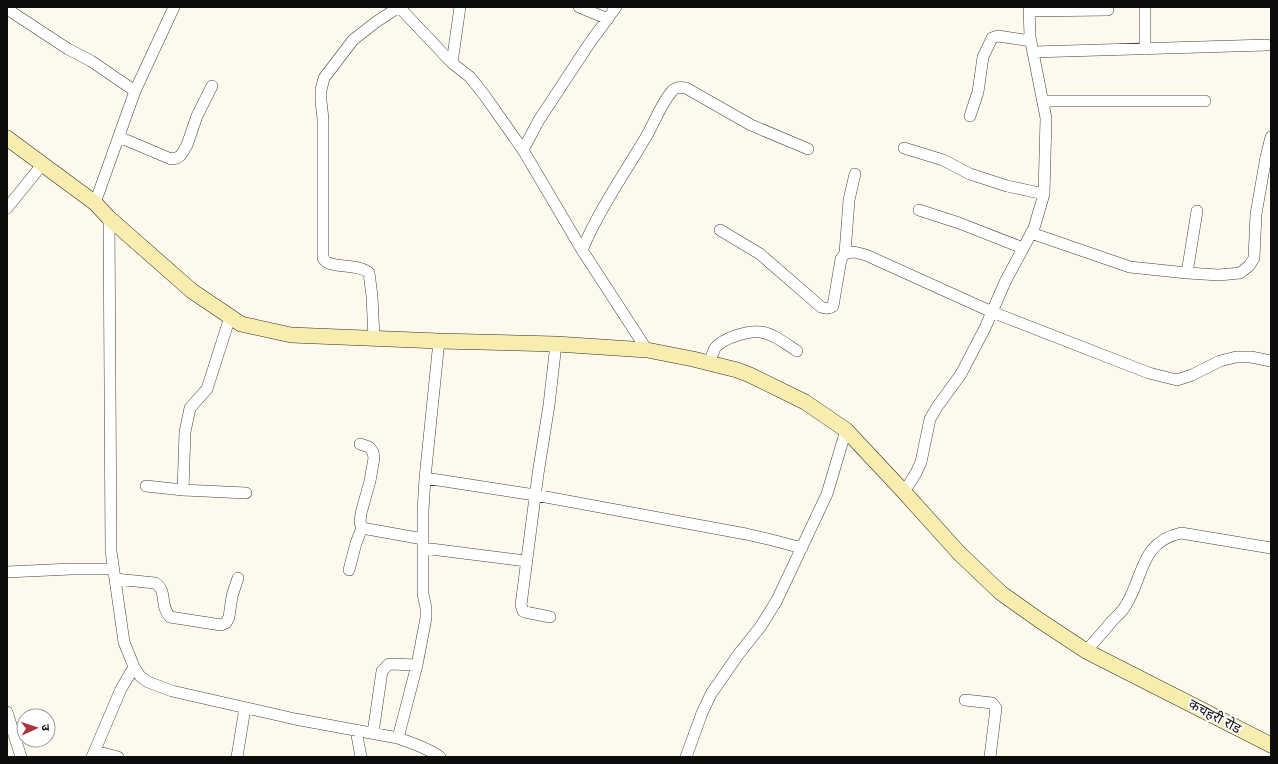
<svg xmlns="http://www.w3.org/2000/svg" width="1278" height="764" font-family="Georgia,'Noto Sans Devanagari',serif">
<rect width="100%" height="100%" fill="#fdfaed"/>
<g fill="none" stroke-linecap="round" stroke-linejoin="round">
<defs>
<path id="minor" d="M399,7L452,63L470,77L485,96L523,150L582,250L647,350
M579,7L608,19
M7,9L68,49L91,61L135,91
M1029,11L1108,10
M1145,49V7
M1033,52L1267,45
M452,63L460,7
M1043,101H1205
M970,116L978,92L983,57L992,38L998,36L1031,41
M119,137L171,159L177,158L181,155L187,145L197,116L212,86
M904,148L943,160L970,174L1007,186L1044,194
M523,150L539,120L589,44L616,7
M95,203L135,91L174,7
M7,208L42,165
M919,210L959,223L1023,248
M109,218L111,551L124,642L134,667L140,676L148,682L172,691L295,719L398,738C412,743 428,748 440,757
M720,230L760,254L821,307C826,309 829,309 833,306L841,259L845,253L854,252L866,255L992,312L1149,373L1177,380L1192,375L1220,361L1236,357H1251L1271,361
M1031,233L1130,267L1187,273L1219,275L1240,273L1249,266L1254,258L1256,214L1266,157L1271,137
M582,250C599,210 624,174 646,137C654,123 661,104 672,91C676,87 680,87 686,88L751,125L808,149
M845,253L849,200L855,174
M1187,273L1197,211
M374,338L372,296L369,273C358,262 328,270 323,258V119L321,101V90L324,78L353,40L376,22L399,7
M709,363C711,358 713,352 715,348C723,338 749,330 761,332C774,334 786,344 797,351
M360,444L369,447L373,452L374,458L370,481L361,513L360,522L362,528L423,539
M425,478L535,495L746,534L772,540L802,548
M146,486L183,490L246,493
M183,490L185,432L190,408L207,389L230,317
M904,492L916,473L921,462L930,419L937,407L961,374L985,328L1005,282L1034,228L1044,194L1046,118L1030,37L1029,7
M423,548L526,561
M349,570L356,543L362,528
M7,572L71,569H113
M115,579L155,583C168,591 159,605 170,617L221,625L226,623L229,617L232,596L238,578
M550,617L525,612L523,611L521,605L538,474L549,405L556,344
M1086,651C1095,641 1104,631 1112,621C1117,616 1123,611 1126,605C1144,576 1140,542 1181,533L1271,548
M965,700L992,703L996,708L990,757
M7,712L21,757
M356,730L361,757
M373,733L382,671L389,664L417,665
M398,738L417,665L426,618V608L423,594V511L425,478L439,341
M95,751L118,757
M92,757L121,689L134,667
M237,757L245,708
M686,757L702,713L711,694L738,655L761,626L777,600L827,494L846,430"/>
<path id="secondary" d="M7,138L95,203L109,218L192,291L241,324L291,335L439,341L556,344L647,350L693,359L737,370L750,375L805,402L846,430L904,492L959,553L1001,593L1039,620L1086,651L1271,745"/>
</defs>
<!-- minor casing -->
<use href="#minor" stroke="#3f3f3f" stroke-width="12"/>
<!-- secondary casing -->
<use href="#secondary" stroke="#2e2e2e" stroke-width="16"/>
<!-- minor -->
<use href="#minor" stroke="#fff" stroke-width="11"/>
<!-- secondary -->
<use href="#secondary" stroke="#f6edaf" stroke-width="15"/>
</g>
<g text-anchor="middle" stroke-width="4" stroke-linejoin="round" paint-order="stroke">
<!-- street labels -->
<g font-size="14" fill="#0c0c0c" stroke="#fff">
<text transform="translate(1215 716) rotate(28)" y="5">कचहरी रोड</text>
</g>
</g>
<!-- border -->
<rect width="1278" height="764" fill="none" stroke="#0c0c0c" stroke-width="16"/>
<!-- north arrow -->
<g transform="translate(36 728) rotate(87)"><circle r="19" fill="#ffffff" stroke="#9e9e9e"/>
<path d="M0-3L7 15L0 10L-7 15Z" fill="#ad333b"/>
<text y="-6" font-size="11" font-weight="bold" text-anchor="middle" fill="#0c0c0c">उ</text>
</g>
</svg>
